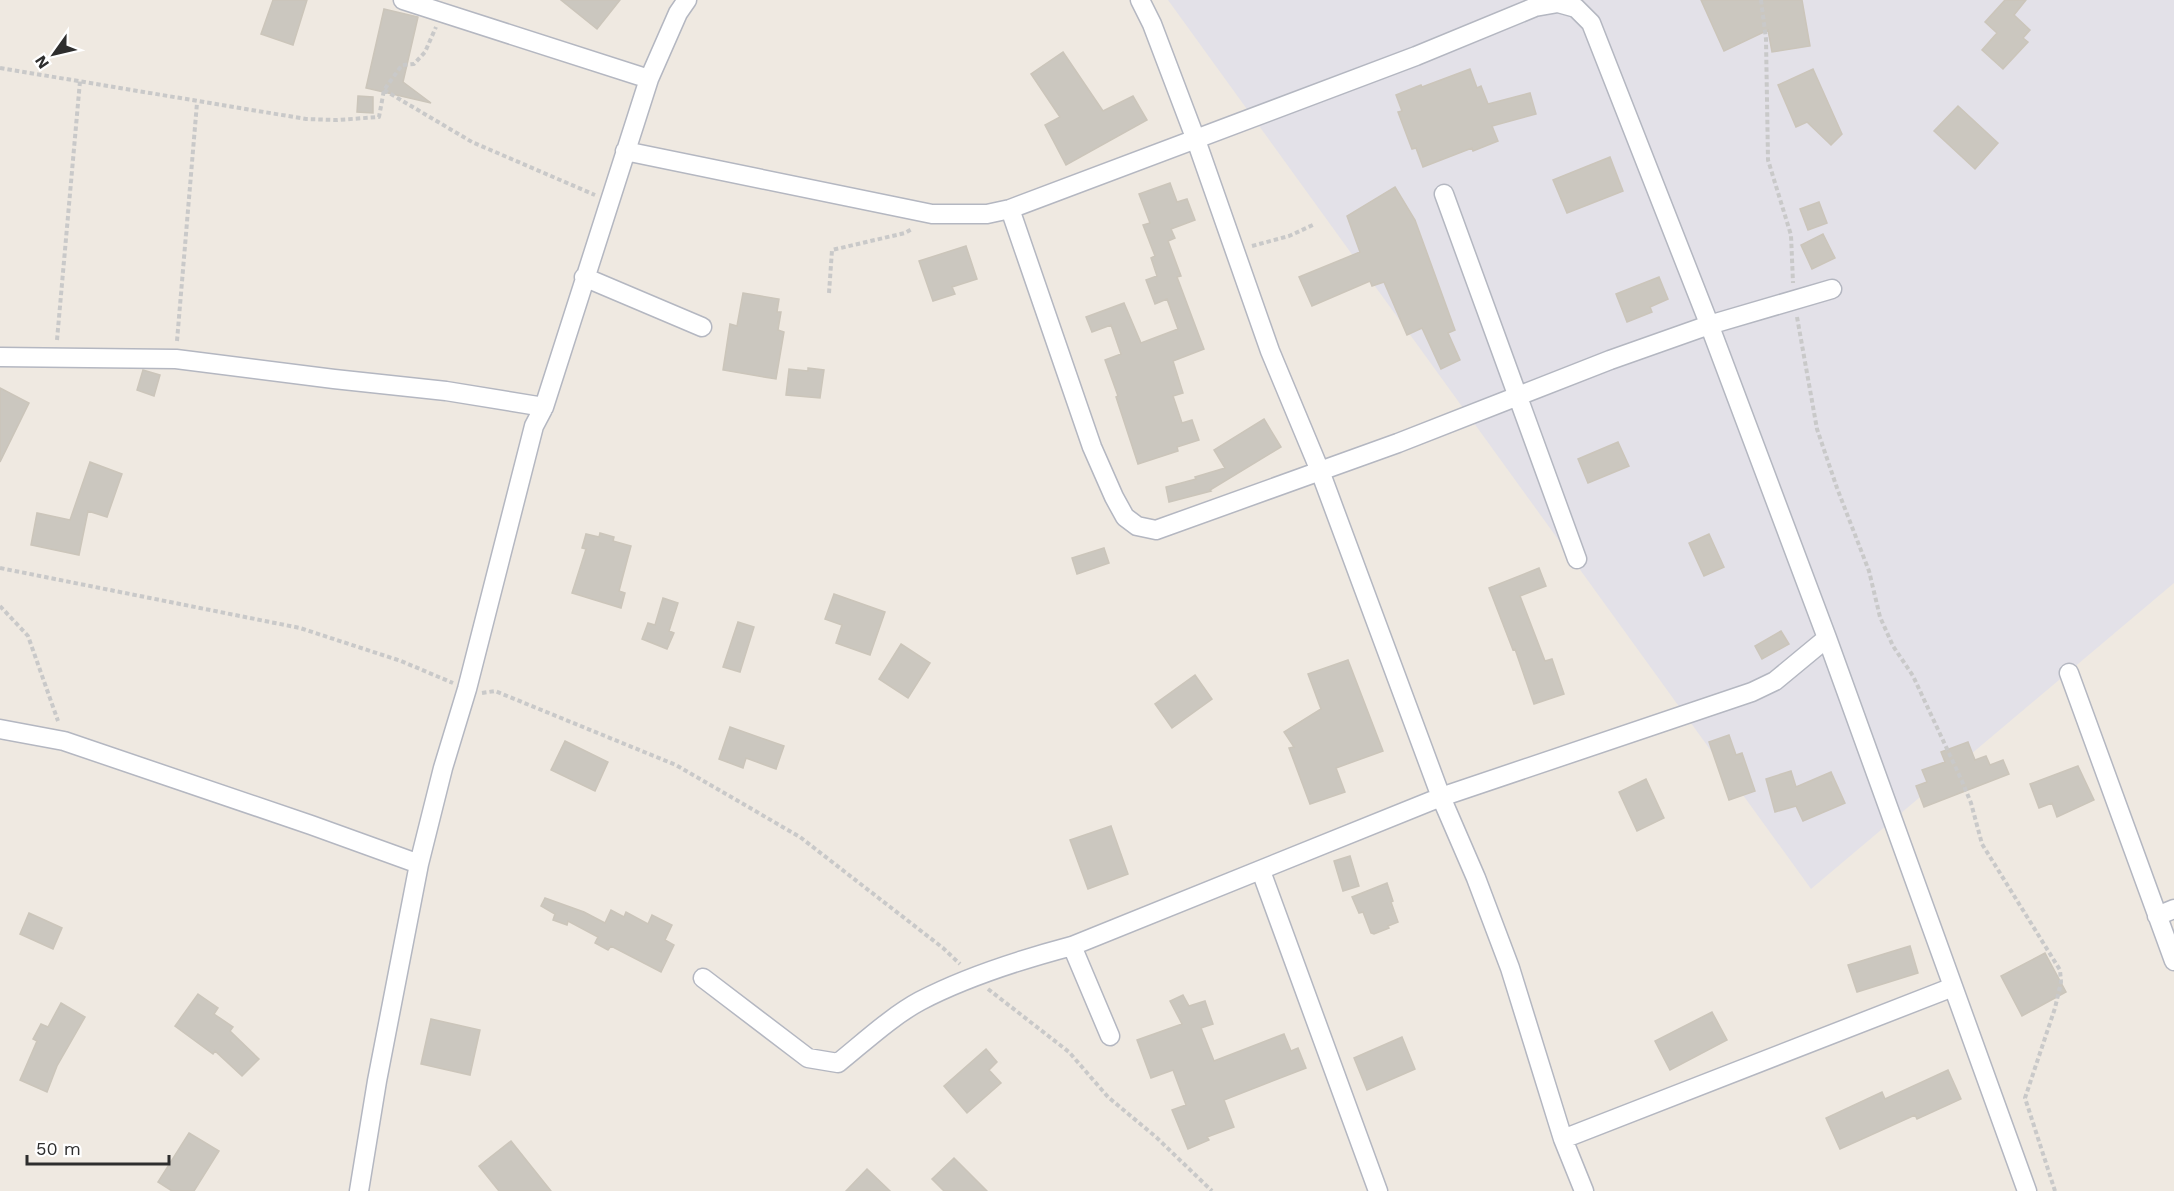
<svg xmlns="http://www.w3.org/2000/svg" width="2174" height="1191" font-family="'Work Sans',sans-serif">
<rect width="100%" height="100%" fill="#efe9e1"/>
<!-- industrial -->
<path fill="#e3e1e8" d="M1168,0H2174V583L1811,889Z"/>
<!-- building -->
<path fill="#cbc7bf" stroke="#cbc5ba" stroke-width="1.5" d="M273,0H307L293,45L261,34Z
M561,0H620L597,29Z
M1701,0H1802L1810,46L1772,52L1768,30L1724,51Z
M2005,0H2026L2014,15L2030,30L2023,38L2028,42L2003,69L1982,50L1997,33L1985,22Z
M384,9L418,17L403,82L431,103L366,88Z
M1063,52L1103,111L1133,96L1147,120L1066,165L1045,125L1060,117L1031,74Z
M1470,69L1477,88L1481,86L1488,104L1530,93L1536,114L1492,126L1498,141L1473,151L1472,148L1423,167L1416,148L1412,149L1407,136L1398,112L1402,111L1396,95L1421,85L1422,87Z
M1813,69L1842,134L1831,145L1807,122L1796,127L1778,85Z
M358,96L373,97V113L357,112Z
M1958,106L1998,143L1975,169L1934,131Z
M1610,157L1623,191L1567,213L1553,180Z
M1170,183L1177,202L1187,199L1195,220L1171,229L1175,238L1168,241L1181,276L1177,277L1204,349L1173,361L1183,393L1173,396L1182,423L1192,420L1199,440L1177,447L1178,451L1138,464L1116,397L1118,396L1105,360L1121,354L1111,325L1092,332L1086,317L1124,303L1141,343L1178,329L1167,299L1155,304L1146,280L1157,276L1151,258L1155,256L1143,225L1150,223L1139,194Z
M1395,187L1415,220L1455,330L1448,333L1460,360L1441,369L1422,328L1407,335L1384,282L1372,286L1370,281L1312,306L1299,277L1360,252L1347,216Z
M1819,202L1827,223L1808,230L1800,209Z
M1823,234L1835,258L1812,269L1801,245Z
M966,246L977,279L952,287L955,294L933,301L919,261Z
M1659,277L1668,299L1650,307L1652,312L1627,322L1616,294Z
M743,293L779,299L777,312H781L778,330L784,332L776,379L723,370L730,324L737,326Z
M808,368L824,370L820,398L786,395L789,369L808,371Z
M143,370L160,375L154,396L137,390Z
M0,388L29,403L0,462Z
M1264,419L1281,447L1210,490L1211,491L1169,502L1166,487L1196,479L1195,477L1225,468L1214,450Z
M1618,442L1629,466L1588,483L1578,459Z
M90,462L122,474L107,517L88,511L79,555L31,545L37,513L70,520Z
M600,533L614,537L613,541L631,546L619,591L625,593L621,608L572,593L586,549L582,548L586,534L599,537Z
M1709,534L1724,567L1704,576L1689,543Z
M1104,548L1109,563L1077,574L1072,558Z
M1539,568L1546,586L1520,596L1545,661L1552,659L1564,694L1534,704L1515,649L1513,650L1489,588Z
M834,594L885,612L870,655L836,643L842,625L825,619Z
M663,598L678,603L669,631L674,633L667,649L642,639L648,623L655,625Z
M738,622L754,627L740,672L723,667Z
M1781,631L1789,644L1762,659L1755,646Z
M901,644L930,663L908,698L879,679Z
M1348,660L1383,751L1336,768L1345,792L1310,804L1289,748L1294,747L1284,732L1321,709L1308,674Z
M1195,675L1212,699L1172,728L1155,704Z
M730,727L784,746L776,769L746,758L743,768L719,759Z
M1729,735L1736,755L1742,753L1755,791L1729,800L1709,742Z
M565,741L608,762L595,791L551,770Z
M1968,742L1975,760L1986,756L1990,765L2003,760L2009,774L1924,807L1916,786L1927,782L1922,770L1945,762L1941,752Z
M2078,766L2094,800L2057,817L2052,803L2039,808L2030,784Z
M1791,771L1796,787L1831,772L1845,803L1803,821L1796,806L1775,812L1766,779Z
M1646,779L1664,818L1637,831L1619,792Z
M1111,826L1128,874L1088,889L1070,840Z
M1350,856L1359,886L1343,891L1334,861Z
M1387,883L1393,901L1391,902L1398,922L1388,926L1389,928L1374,934L1371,933L1363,912L1359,913L1352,897Z
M545,898L584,912L605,923L611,910L624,917L626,912L648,924L652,915L672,925L665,940L674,945L661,972L611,946L608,950L595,943L598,937L568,921L567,925L553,920L555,914L541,906Z
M29,913L62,928L53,949L20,934Z
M1910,946L1918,973L1857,992L1848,965Z
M2045,953L2066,992L2022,1016L2001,976Z
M198,994L218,1008L214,1014L233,1027L230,1031L259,1059L242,1076L215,1051L213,1054L175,1026Z
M1183,995L1189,1006L1205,1001L1213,1024L1201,1028L1214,1061L1284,1034L1291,1051L1298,1048L1306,1068L1224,1100L1234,1127L1207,1137L1209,1140L1188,1149L1172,1110L1186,1105L1173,1070L1151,1078L1137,1040L1182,1024L1170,1001Z
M61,1003L85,1017L57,1066L47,1092L20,1080L37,1041L33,1039L41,1024L48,1027Z
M1712,1012L1727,1040L1670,1070L1655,1041Z
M431,1019L480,1030L470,1075L421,1064Z
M1402,1037L1415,1069L1367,1090L1354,1058Z
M986,1049L997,1062L989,1070L1001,1083L967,1113L944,1086Z
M1948,1070L1961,1099L1917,1119L1915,1115L1840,1149L1826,1118L1882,1092L1885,1099Z
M189,1133L219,1151L194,1191H172L158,1182Z
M511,1141L551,1191H499L479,1166Z
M954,1158L987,1191H944L932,1179Z
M867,1169L890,1191H846Z"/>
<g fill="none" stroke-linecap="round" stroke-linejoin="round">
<defs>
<path id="minor" d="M403,0L649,79
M1140,0L1152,24L1196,140L1270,351L1320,471L1441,797L1476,878L1510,968L1563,1139L1584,1191
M625,151L932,214H987L1010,209L1416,56L1535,7L1558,3L1576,8L1591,23L1706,316L1827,638L2027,1191
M1444,194L1577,559
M1010,209L1092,447L1114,497L1125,517L1137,526L1156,530L1398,443L1610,360L1709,325L1832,289
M584,277L702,327
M0,357L176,359L334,379L446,391L544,407
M2069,673L2174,961
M0,729L64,741L311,825L419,864
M1261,871L1378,1191
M2157,916L2174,909
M1072,946L1110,1036
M703,978L808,1058L838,1063C863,1043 892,1016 920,1001C964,978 1023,959 1072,946L1441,797L1752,692L1775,681L1827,638
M1563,1139L1953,987
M359,1191L377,1081L419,864L443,768L467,689L534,426L544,407L649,79L678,13L687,0"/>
</defs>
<!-- minor casing -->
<use href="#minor" stroke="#b4b7c1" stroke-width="21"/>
<!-- path -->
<path stroke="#c9c9c9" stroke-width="4" stroke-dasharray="4.5 3" stroke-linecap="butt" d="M1761,0L1766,39L1768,160L1791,235L1793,283
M0,68L306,119L337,120L379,117L384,90L402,65L414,64L425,52L436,27
M384,90L472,142L595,195
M1252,246L1289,236L1315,224
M829,293L832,250L905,233L912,229
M1797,317L1817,429L1837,488L1869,571L1880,617L1893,646L1913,676L1962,781L1971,803L1982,844L2060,970L2061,982L2055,1008L2025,1098L2055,1191
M57,340L80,81
M177,341L197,103
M0,568L300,628L401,661L453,683
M0,606L28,636L58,721
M482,693L495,691L676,765L800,837L943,948L960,964
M988,989L1069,1052L1108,1097L1156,1137L1212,1191"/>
<!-- minor -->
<use href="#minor" stroke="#fff" stroke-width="18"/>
</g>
<!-- north arrow -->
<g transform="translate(54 54) rotate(236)" stroke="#ffffff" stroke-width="4.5" paint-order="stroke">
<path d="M0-4.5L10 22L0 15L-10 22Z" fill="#2e2e2e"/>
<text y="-9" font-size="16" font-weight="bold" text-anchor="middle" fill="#2e2e2e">N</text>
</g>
<!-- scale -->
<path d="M27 1155v9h142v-9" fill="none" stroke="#2e2e2e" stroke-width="3"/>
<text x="36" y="1155" font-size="18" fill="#2e2e2e" stroke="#ffffff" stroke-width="4.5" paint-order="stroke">50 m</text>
</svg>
